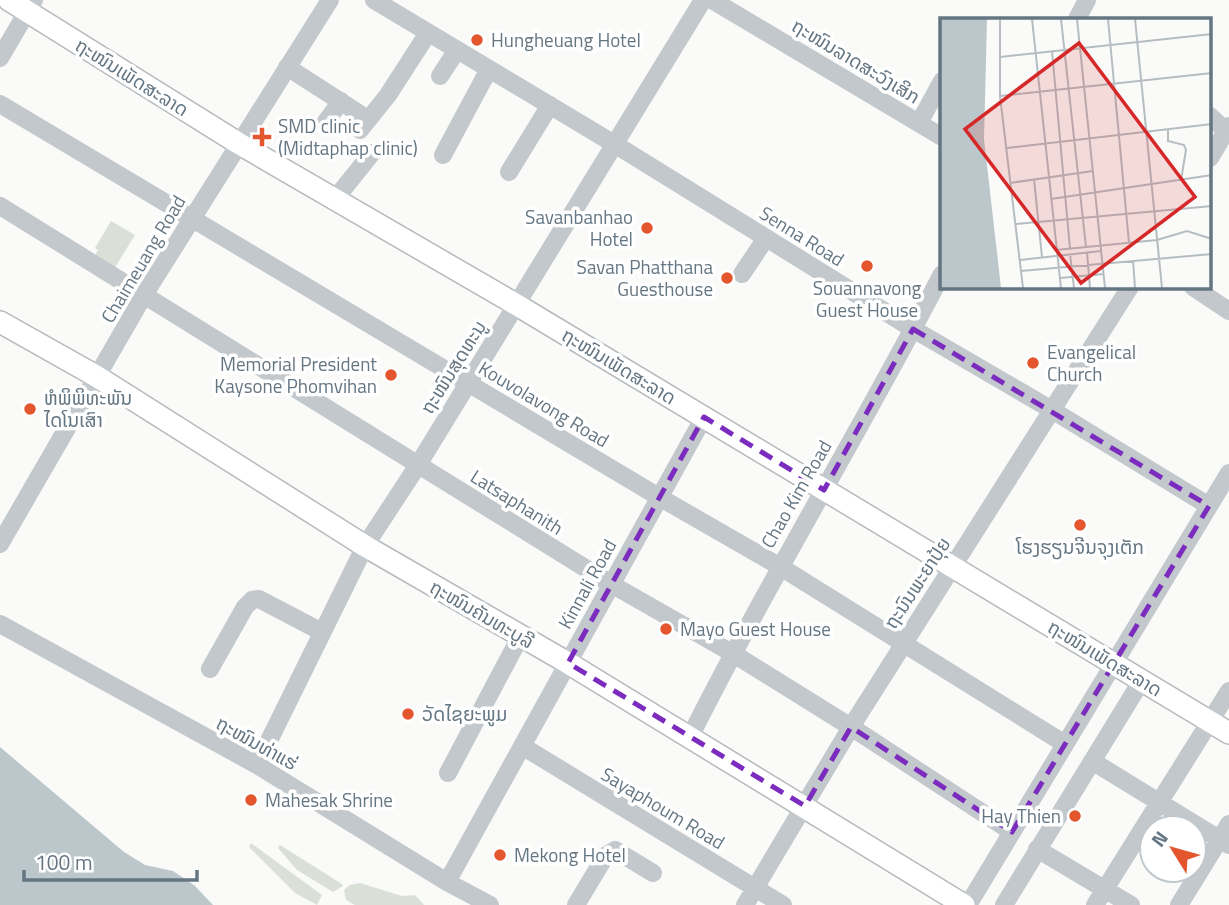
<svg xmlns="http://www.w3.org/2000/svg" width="1229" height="905" font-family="'Titillium Web','Noto Sans Lao',sans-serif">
<rect width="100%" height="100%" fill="#fafaf8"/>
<!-- green -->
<path fill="#dadfd7" d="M111,221L135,235L114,269L94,258L98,250L95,248Z
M251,843L322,895L317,905L295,893L249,847Z
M280,845L342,884L343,886L333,892L297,870L278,848Z
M360,883L402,896L415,895L424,905H355L346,900L344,890L350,885Z"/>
<!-- water -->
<path fill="#bbc7cb" d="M0,747L124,852L145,865L173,871L194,885L213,905H0Z"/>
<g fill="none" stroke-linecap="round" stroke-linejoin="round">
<defs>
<path id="major" d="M9,0L238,143L517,305L1229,733
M0,322L96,376L365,546L568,663L964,905"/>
</defs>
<!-- major casing -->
<use href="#major" stroke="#b5babe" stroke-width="24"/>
<!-- minor -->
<path stroke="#c3c8cc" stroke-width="18" d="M374,0L616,145L913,329L1052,410L1209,506
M712,0L942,137
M1077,19L1087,0
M0,58L34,0
M287,67L360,114
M440,76L457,50
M0,104L659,497L779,566L1065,744
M1210,116L1226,131
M325,123L341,101
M919,123L942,81
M360,130L388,95L428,33
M443,155L489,69
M1210,158L1229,126
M509,172L550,105
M335,199L372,153
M0,206L611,584L732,653L851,727L1012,832
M742,274L766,238
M1193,287L1229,311
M0,544L144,295L330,0
M0,624L257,765L447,882L490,905
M210,669L245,607L252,600L259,599L322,632
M690,737C769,580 861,430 942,274
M522,746L783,905
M1092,761L1229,845
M257,765L365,546L418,465L703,0
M448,773L520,637
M1037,849L1131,905
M447,882L704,417
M576,905L606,855L615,850L653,873
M745,905L851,727L1130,287
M968,905L1229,473
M1004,905L1142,680
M1095,905L1229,691
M1179,905L1229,824"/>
<!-- major -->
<use href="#major" stroke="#fff" stroke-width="21"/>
</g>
<!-- marked area -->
<path fill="none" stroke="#7b2cbf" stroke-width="5" stroke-dasharray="14 9" stroke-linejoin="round" d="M913,329L1209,506L1012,832L851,727L805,806L568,663L704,417L824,490Z"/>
<!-- markers -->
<g fill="#e4572e" stroke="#fff" stroke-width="2.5">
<circle cx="477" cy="40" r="7"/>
<path d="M258.5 126.5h7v7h7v7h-7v7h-7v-7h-7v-7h7z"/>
<circle cx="647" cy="228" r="7"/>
<circle cx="867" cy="266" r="7"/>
<circle cx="727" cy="278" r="7"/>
<circle cx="1033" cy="363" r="7"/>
<circle cx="391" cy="375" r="7"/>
<circle cx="30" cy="409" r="7"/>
<circle cx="1080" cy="525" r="7"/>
<circle cx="666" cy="629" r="7"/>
<circle cx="408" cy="714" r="7"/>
<circle cx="251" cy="800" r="7"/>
<circle cx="1075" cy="816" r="7"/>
<circle cx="500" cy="855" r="7"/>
</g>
<g text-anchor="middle" stroke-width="7" stroke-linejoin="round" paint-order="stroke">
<!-- poi labels -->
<g font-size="19" fill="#657683" stroke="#fff" text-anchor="start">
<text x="491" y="47">Hungheuang Hotel</text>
<text x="278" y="133">SMD clinic<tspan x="278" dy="22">(Midtaphap clinic)</tspan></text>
<text x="633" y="224" text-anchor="end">Savanbanhao<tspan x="633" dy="22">Hotel</tspan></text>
<text x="713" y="274" text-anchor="end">Savan Phatthana<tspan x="713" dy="22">Guesthouse</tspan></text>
<text x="867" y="295" text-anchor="middle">Souannavong<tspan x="867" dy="22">Guest House</tspan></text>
<text x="1047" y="359">Evangelical<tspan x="1047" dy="22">Church</tspan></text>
<text x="377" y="371" text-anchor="end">Memorial President<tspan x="377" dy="22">Kaysone Phomvihan</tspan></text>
<text x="44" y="405">ຫໍພິພິທະພັນ<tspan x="44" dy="22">ໄດໂນເສົາ</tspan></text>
<text x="1080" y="554" text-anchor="middle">ໂຮງຮຽນຈີນຈຸງເຕັກ</text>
<text x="680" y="636">Mayo Guest House</text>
<text x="422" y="721">ວັດໄຊຍະພູມ</text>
<text x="265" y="807">Mahesak Shrine</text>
<text x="1061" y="823" text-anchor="end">Hay Thien</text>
<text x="514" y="862">Mekong Hotel</text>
</g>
<!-- street labels -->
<g font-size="19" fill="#657683" stroke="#fff">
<text transform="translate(856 61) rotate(31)" y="7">ຖະໜົນລາດສະວົງເສິກ</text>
<text transform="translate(132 77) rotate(32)" y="7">ຖະໜົນເພັດສະລາດ</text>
<text transform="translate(802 236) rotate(32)" y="7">Senna Road</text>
<text transform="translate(143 259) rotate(-59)" y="7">Chaimeuang Road</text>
<text transform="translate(619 366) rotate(31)" y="7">ຖະໜົນເພັດສະລາດ</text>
<text transform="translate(453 367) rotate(-58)" y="7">ຖະໜົນສຸດທະນູ</text>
<text transform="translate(544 404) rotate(31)" y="7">Kouvolavong Road</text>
<text transform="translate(796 494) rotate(-60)" y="7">Chao Kim Road</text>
<text transform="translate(517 502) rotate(32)" y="7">Latsaphanith</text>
<text transform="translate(917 583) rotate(-57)" y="7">ຖະນົນພະຍາປຸ້ຍ</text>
<text transform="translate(587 584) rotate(-61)" y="7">Kinnali Road</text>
<text transform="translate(482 614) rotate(30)" y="7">ຖະໜົນຄັນທະບູລີ</text>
<text transform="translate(1105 658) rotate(31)" y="7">ຖະໜົນເພັດສະລາດ</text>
<text transform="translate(257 743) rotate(29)" y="7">ຖະໜົນທ່າແຮ່</text>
<text transform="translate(663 808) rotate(31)" y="7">Sayaphoum Road</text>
</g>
</g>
<!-- overview -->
<g transform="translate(940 18)">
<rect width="271" height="271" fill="#fafaf8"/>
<path d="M0,1H47L44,121L61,270H0Z" fill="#bbc7cb"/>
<path fill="none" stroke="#b5bdc2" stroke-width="2" d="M60,1V78L83,270M92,1L121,270M121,1L146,229M137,1L165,270M168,1L189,225M195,1L222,270M112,33L130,231M60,39L272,16M60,78L272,55M228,111V123L244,127L246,132L241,162M67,130L272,106M94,161L102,239M70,165L153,153M111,181L272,157M76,206L272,188M116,232L217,222L247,213L272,221M147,234L150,270M130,236L134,270M80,242L161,233M193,242L195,270M81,253L272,236M120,260L164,256"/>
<path fill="#d62828" fill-opacity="0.15" stroke="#d62828" stroke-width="3.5" d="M139,25L255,179L141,265L25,111Z"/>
<rect width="271" height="271" fill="none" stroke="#657683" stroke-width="3.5"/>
</g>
<!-- north arrow -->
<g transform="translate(1173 849) rotate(307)"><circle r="33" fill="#ffffff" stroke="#c1c8cd" stroke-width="2"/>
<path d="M0-5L12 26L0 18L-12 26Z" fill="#e4572e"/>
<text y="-10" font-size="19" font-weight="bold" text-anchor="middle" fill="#657683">N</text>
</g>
<!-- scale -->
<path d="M24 870v10h173v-10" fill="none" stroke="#657683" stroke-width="3.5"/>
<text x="35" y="870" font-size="21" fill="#657683" stroke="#ffffff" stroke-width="5" paint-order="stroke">100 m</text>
</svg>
